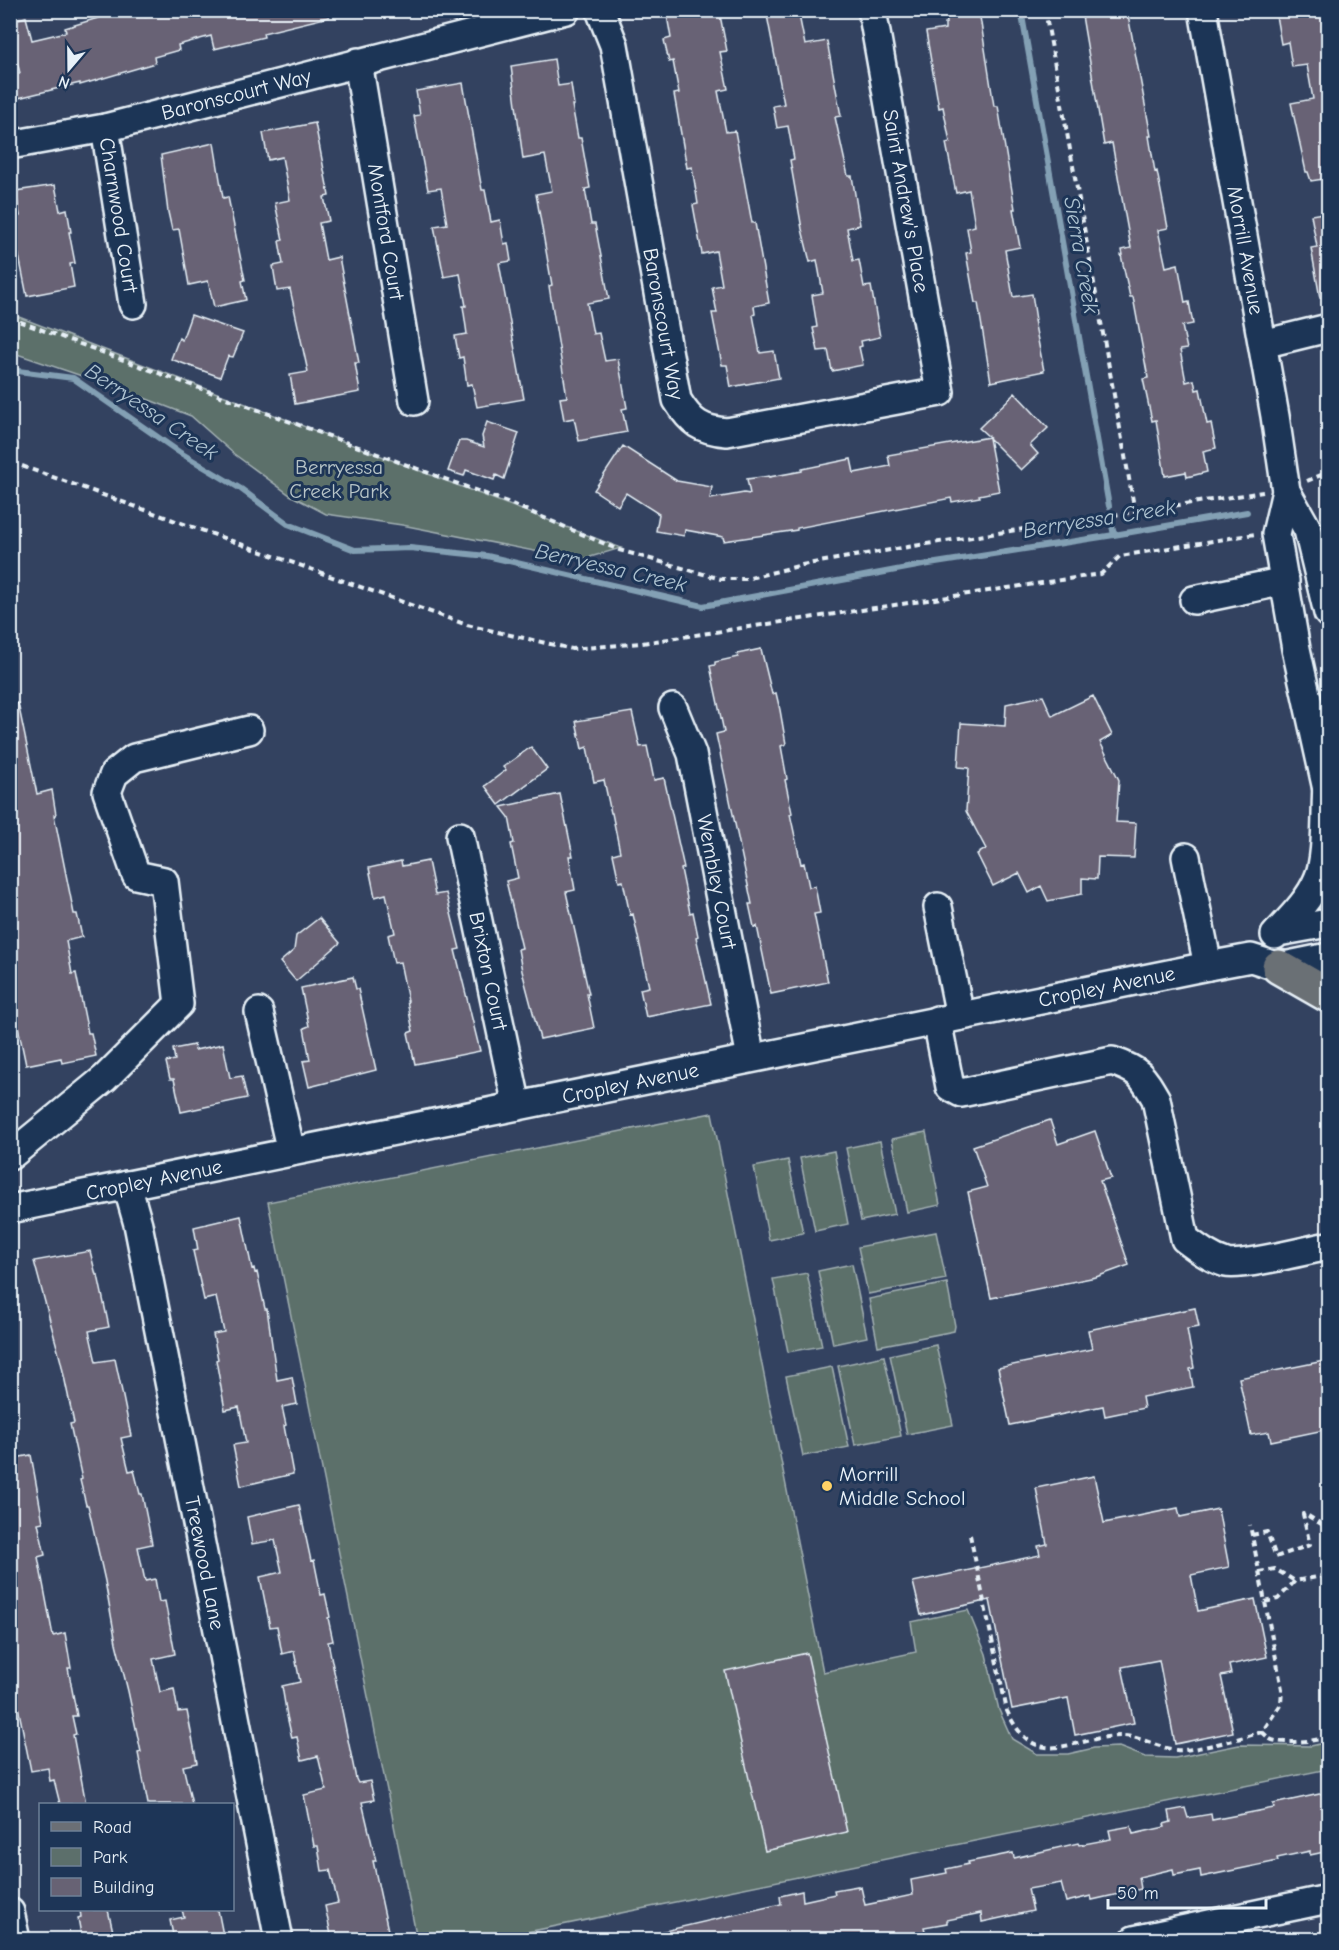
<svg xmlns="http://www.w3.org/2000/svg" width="1339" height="1950" font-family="'Comic Neue',sans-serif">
<rect width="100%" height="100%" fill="#334260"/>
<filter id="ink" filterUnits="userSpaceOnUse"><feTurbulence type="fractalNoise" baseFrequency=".0167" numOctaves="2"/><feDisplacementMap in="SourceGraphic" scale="12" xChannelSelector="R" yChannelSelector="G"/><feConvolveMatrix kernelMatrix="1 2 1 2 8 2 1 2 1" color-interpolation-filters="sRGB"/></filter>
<g filter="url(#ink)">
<!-- green -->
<path fill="#5c6f6b" stroke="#a2b0b2" stroke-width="1.5" d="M11,314L621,548L580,560L402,525L326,514L290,495L234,454L191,416L126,391L11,352Z
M712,1113L823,1672L916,1652L911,1622L968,1610L986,1654L999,1710L1012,1739L1037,1754H1068L1094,1748L1119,1747L1145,1757L1175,1758L1239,1745L1311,1746L1328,1742V1769L493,1939H417L268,1202Z
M926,1132L940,1205L907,1212L892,1139Z
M880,1141L895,1214L861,1221L846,1148Z
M834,1151L848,1224L815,1231L800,1158Z
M788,1160L803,1233L769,1240L754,1167Z
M936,1232L946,1279L868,1294L858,1247Z
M852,1264L867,1337L833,1344L818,1271Z
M807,1273L822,1346L788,1352L773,1279Z
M947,1283L955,1326L954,1331L878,1346L869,1299Z
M936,1345L953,1425L907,1434L890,1355Z
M884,1356L901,1436L855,1445L838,1366Z
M832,1367L849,1447L803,1456L786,1376Z"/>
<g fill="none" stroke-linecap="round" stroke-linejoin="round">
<!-- stream -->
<path stroke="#83a0b4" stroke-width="6" d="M1021,10L1109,506
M10,370L73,378L179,452L241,489L288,524L355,550L410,548L487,556L703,606L923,565L1114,535L1247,512
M1111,521L1114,535"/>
</g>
<!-- building -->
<path fill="#676274" stroke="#e8f1f8" stroke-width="1.5" d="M124,10H143L145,17L171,10H328L329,17L263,33L264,37L214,49L211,36L178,45L179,50L154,57L155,63L80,85V83L10,100V74L20,73L10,37V21L26,17L32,40L66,32L65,28Z
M666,10H719L727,51L720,52L728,89L718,91L726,132L735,131L752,223H755L769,303L754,306L755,314L753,315L760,353L774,351L779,378L731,387L727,365H722L712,313H717L712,287L722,285L716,251L702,254L693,205L698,204L692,167L687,168L674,94L679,93L673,61L669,62L664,40L671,38Z
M766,10H798L805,45L827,41L841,116L835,117L848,176H852L860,225L847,228L853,261L859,260L864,287L871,286L880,337L861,341L862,346L859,347L863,365L832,371L828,350L818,351L813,328L817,327L812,295L823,293L817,260L810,262L802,229L790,160L794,159L788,126L777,128L773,106L784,104Z
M945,10H977L978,17H980L994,106H998L1015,209H1013L1020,247L1005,250L1013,297L1032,294L1036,320H1034L1044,371L991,382L978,303H975L966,253L971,252L967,228L975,226L969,190L956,193L946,143L950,142L943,107L939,108L926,32L945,29V23H947Z
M1081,10H1127L1151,136H1149L1155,172L1157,171L1168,228L1158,230L1166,267L1178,264L1185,303L1189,302L1193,324L1182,326L1187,349L1180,350L1186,382L1194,380L1196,390L1200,389L1207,424L1211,423L1216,448L1203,451L1207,472L1187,477L1186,472L1165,476L1156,420L1152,421L1143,379L1148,378L1133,297H1130L1121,255H1123L1122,250L1131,248L1112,143L1104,145Z
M1275,10H1325L1329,32V178L1311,181L1308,172H1306L1291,103L1313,99L1307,65L1292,67L1288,42L1281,44Z
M554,59L558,86L571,84L574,105H572L578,138H581L590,188L585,189L591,224H595L609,299L587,303L593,334L599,333L605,361L618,359L627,408L622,409L627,432L579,441L574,418L564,420L560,398L567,397L549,286L552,285L536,194L552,191L545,155L523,159L511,66Z
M463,83L482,190H485L491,222L500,220L504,244L508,243L511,261L499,263L524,399L477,407L472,384L467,385L463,357L459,358L455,336L467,334L463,306H466L460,274L444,277L434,226L447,224L441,188L428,190L414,116L420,115L416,91Z
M315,123L329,196L324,197L329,221L319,223L326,260L339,257L359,363H355L360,392L295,404L290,375L308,372L290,289L277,291L273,266L283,264L279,241L283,240L275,203L290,200L282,157L268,160L263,133Z
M214,143L223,198L228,197L245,280L242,281L246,300L214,307L208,281L189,285L179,229L172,230L168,212L161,155Z
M55,185L60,211L67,209L71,232H69L75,263L70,264L74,287L27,296L16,241L10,242V218L20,216L16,191Z
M1329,212V298H1320L1311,248L1317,247L1311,215Z
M191,315L243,333L233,357L228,356L220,377L171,359L179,338L182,340Z
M1015,393L1048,428L1030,445L1038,454L1021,470L989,438L999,491L979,495L980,497L952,502L951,498L797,528V530L724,541L723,537L685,530L684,536L656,531L659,514L626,493L618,506L594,490L623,446L677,481L712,487L710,499L744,493L750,494L747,479L769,476V477L802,471V469L851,459L854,473L890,466L888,455L989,437L979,428Z
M487,422L519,433L504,479L496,475L494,480L466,470L464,476L448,471L459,441H466L484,447L482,436Z
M761,649L772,694L776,693L780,710L786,744L781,746L787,779L785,780L792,813L790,814L801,864L804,863L809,887L815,886L820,913L814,914L828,982L771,994L757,926L754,927L749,904H752L716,734L724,732L710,666L715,665V662L738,657L737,654Z
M1043,696L1052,716L1093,696L1112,735L1100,742L1119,780L1116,822L1136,823L1134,858L1098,857L1097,879L1082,878V894L1048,901L1041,886L1029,893L1019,873L993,886L977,854L986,849L966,811L969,768L958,767L961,723L1005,726L1006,704Z
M18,703L37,794L52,790L56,815H54L74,914H77L82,937L66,941L72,974L76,973L88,1033H91L96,1056L62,1063L61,1058L26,1065L10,988V966L15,965L10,941V704Z
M632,712L640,747L647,746L654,780L664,778L684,868L681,869L690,913L693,912L698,936L696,937L711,1004L646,1017L640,989L649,987L633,914L630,915L623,881L619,882L613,854L620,852L612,813H611L604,780L594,782L587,747L582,749L576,721Z
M531,747L547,769L499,805L485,786L506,770L503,767Z
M560,794L573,856H569L575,890L566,892L589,994H587L594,1028L540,1039L522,971L518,949L522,948L506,881L518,878L511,844L514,843L509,817L501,807Z
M401,861L402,866L428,861L435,895L446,893L460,949L455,950L480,1051L415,1064L408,1033L413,1031L407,1001H408L400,962L394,963L388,935L395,933L386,894L375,897L369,868Z
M319,918L340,943L296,981L280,962L294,950L296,936Z
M353,977L356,989H358L376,1070L309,1087L303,1061L310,1060L304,1028L309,1026L301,988Z
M223,1044L230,1078L242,1076L247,1098L181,1112L174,1079H170L166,1062L175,1060L173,1049L194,1045L195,1050Z
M1050,1120L1058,1144L1095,1131L1111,1178L1100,1181L1129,1265L1096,1277L991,1298L968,1192L987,1187L973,1146Z
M241,1216L252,1269L254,1268L255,1273L257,1272L265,1309H267L277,1380L292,1377L297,1404L282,1407L286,1425L284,1426L293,1474L241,1486L233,1445L246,1443L239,1407L225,1410L216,1360L218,1359L213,1334L224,1332L216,1297L204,1300L193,1251L198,1250L194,1227Z
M90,1251L96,1275H98L109,1327L89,1331L96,1362L115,1359L121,1387L131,1436L121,1438L129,1471L134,1470L140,1494H142L152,1544L138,1547L145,1581L155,1579L159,1602L165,1601L175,1654L153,1659L160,1692L174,1689L178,1712L187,1711L197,1763L183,1766L192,1804H148L138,1753L141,1752L128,1691L116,1643L105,1581L88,1505H86L80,1480L82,1479L70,1424L74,1423L61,1362L34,1261Z
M1195,1308L1199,1327L1187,1329L1194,1368L1190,1369L1193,1387L1142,1397L1144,1408L1105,1416L1103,1406L1010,1425L998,1368L1092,1349L1088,1330Z
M1329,1360V1429L1271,1441L1269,1432L1251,1435L1239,1378Z
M31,1455L43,1522L38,1523L45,1555L38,1557L53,1636L65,1633L71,1668H68L77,1716H72L76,1734L73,1735L86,1804H60L54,1780L50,1781L48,1768L31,1771L10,1667V1616L17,1615L10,1584V1459Z
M1094,1476L1104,1523L1178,1508L1180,1517L1218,1509L1229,1567L1191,1575L1198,1611L1255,1599L1267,1657L1229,1665L1231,1674L1221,1676L1233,1732L1175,1744L1159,1660L1122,1667L1134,1723L1075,1735L1068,1698L1012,1709L990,1600L921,1615L913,1582L1040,1555L1038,1546L1047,1544L1036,1488Z
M299,1505L311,1561L314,1560L321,1595L325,1594L330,1617L328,1618L333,1641L328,1642L356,1779L358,1783L370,1781L374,1800L362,1802L376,1861H373L389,1935H387L388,1940H332L325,1906L338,1903L330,1870L322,1871L318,1846H314L304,1795L326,1790L318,1756L302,1760L297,1737L292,1738L287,1716L282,1686L300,1682L294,1651L282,1654L277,1626L270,1627L260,1577L282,1572L275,1540L252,1544L247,1517Z
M807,1653L847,1832L765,1851L725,1671Z
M1329,1792V1851L1310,1855V1851L1277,1858L1278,1861L1201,1877L1200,1870L1174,1875L1173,1869L1139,1877L1141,1889L1092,1900L1091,1896L1066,1902L1061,1883L1028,1889L1033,1911L982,1922L981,1913L947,1920V1923L924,1927L926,1935L903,1940H844V1936L825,1940H660V1932L781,1904L780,1896L802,1891L803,1901L835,1894L834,1890L858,1886V1888L861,1887L865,1905L913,1895L911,1880L947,1873L946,1869L969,1864L968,1862L1013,1853L1014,1858L1078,1843L1079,1845L1111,1839L1109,1830L1131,1826L1133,1834L1165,1827L1164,1824L1171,1822L1169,1811L1185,1808L1188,1818L1211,1814L1212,1820L1274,1808L1273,1804Z
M80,1910H108L114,1936L98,1940H82L78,1918L81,1917Z
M182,1910H218L224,1940H174L170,1920L184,1917Z"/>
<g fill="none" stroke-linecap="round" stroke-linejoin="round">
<defs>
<g id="minor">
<path id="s1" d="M600,10L614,45L677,400C691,423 701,430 727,432L940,392L872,10"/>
<path id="s2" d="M1203,10L1275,416L1286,491L1276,534L1296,649L1328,794"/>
<path id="s3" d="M358,62L414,401"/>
<path id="s4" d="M105,128L133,304"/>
<path id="s5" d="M10,145L105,128L566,10"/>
<path d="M1263,344L1328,328"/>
<path d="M1286,491L1308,530L1328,613"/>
<path d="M1194,600L1285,581"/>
<path id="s6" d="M673,708L692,754L751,1058"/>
<path id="s7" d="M460,836L517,1106"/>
<path d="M1186,857L1208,966"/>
<path d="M938,907L960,1016"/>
<path d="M1278,932C1292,917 1310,899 1318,879C1328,858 1325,810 1327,785"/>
<path d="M1275,935L1278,932L1328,923"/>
<path d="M259,1012L291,1152"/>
<path d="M937,1020L950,1087L961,1093L1112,1061C1139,1070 1142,1075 1156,1099L1185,1239C1197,1248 1210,1258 1226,1263C1241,1267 1308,1250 1328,1246"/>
<path d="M10,1156L105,1078L179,1004L164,881L136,875L107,792L114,774L134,758L249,730"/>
<path id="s8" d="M127,1185L138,1224L279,1940"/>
<path id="s9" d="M10,1209L1208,966L1251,958L1279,967L1328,957"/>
<path d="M10,1912L16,1940"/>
<path d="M1134,1940L1328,1899"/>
</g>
<path id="major" d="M1279,967L1328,995"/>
</defs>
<!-- minor casing -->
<use href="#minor" stroke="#e8f1f8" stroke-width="32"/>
<!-- major casing -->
<use href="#major" stroke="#e8f1f8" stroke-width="38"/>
<!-- path -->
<path stroke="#e8f1f8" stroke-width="4" stroke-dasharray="6 4.5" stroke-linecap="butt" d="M1045,10L1135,512
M10,318L507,502L619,550L721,579H746L802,565L920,545L1263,492
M22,466L467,625L572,649L642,643L1101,574L1120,556L1255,534
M1307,481L1328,472
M970,1535L1007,1711C1037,1775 1073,1735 1123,1736C1139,1736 1159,1748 1176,1750C1192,1752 1245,1737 1262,1732L1281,1704L1282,1689L1250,1525
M1252,1535L1267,1532L1276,1557L1310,1545L1303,1514H1305L1328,1528
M1259,1572L1275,1569L1295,1581
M1265,1602L1278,1599L1295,1581L1328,1575
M1262,1732C1265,1734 1267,1737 1270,1739C1281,1745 1316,1741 1328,1737"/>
<!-- minor -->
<use href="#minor" stroke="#1d3557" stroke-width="27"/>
<!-- major -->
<use href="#major" stroke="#6b6f75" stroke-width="33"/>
</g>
</g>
<!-- markers -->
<circle fill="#ffd166" stroke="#1d3557" stroke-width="2" cx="827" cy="1486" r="6"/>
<g text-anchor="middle" stroke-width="6" stroke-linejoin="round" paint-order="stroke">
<!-- street labels -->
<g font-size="21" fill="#e8f1f8" stroke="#1d3557">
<text dy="7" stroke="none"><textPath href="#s5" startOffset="232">Baronscourt Way</textPath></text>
<text transform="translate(906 201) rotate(80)" y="7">Saint Andrew's Place</text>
<text dy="7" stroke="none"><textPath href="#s4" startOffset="88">Charnwood Court</textPath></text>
<text dy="7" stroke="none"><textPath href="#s3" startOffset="172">Montford Court</textPath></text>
<text dy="7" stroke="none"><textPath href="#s2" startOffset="244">Morrill Avenue</textPath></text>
<text dy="7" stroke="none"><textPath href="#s1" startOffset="321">Baronscourt Way</textPath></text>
<text dy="7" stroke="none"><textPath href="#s6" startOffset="180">Wembley Court</textPath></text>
<text dy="7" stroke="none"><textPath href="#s7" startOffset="138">Brixton Court</textPath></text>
<text dy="7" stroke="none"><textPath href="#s9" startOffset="1119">Cropley Avenue</textPath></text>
<text dy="7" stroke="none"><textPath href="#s9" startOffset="633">Cropley Avenue</textPath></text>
<text dy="7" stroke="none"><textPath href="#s9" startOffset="147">Cropley Avenue</textPath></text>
<text dy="7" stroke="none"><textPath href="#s8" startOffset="386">Treewood Lane</textPath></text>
</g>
<!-- park labels -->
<g font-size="21" fill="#b7c4c7" stroke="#1d3557">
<text x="339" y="474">Berryessa<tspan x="339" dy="24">Creek Park</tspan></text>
</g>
<!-- poi labels -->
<g font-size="21" fill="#e8f1f8" stroke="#1d3557" text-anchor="start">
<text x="839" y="1481">Morrill<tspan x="839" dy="24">Middle School</tspan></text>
</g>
<!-- water labels -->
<g font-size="22" font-style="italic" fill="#adc2d0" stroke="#1d3557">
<text transform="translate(1082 255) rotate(80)" y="8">Sierra Creek</text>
<text transform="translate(152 411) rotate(34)" y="8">Berryessa Creek</text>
<text transform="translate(1099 518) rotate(-9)" y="8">Berryessa Creek</text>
<text transform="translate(611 567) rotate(13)" y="8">Berryessa Creek</text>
</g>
</g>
<!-- margin -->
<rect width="1339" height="1950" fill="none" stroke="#1d3557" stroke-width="36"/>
<rect x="18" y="18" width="1303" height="1914" fill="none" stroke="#e8f1f8" stroke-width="2" filter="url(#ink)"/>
<!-- legend -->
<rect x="39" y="1803" width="195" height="108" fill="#1d3557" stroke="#6e8097" stroke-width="1.5"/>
<rect x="51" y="1822" width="30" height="9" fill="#6b6f75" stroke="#6e8097" stroke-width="1.5"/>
<text x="93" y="1833" font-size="18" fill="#e8f1f8">Road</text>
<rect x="51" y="1848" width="30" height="18" fill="#5c6f6b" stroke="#6e8097" stroke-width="1.5"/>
<text x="93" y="1863" font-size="18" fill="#e8f1f8">Park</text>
<rect x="51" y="1878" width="30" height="18" fill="#676274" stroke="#6e8097" stroke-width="1.5"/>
<text x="93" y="1893" font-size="18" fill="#e8f1f8">Building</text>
<!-- north arrow -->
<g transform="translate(69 69) rotate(200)" stroke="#1d3557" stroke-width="4.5" paint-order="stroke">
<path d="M0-4.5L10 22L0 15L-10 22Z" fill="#e8f1f8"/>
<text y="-9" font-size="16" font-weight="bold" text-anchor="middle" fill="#e8f1f8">N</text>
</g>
<!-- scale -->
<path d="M1108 1899v9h158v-9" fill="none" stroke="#e8f1f8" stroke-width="3"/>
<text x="1117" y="1899" font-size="18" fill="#e8f1f8" stroke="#1d3557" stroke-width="4.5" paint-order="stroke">50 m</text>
</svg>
